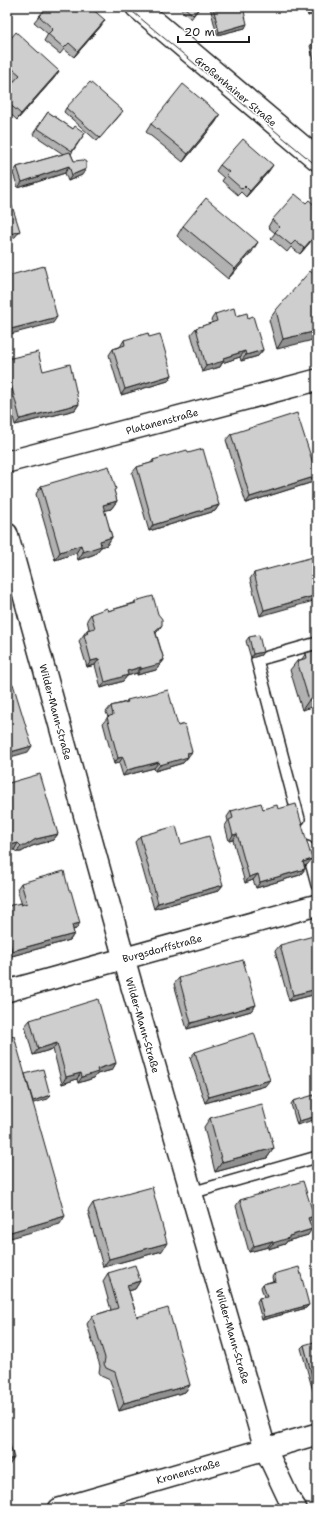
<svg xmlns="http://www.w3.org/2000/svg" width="324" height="1516" font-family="'Shantell Sans',sans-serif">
<rect width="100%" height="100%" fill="#fff"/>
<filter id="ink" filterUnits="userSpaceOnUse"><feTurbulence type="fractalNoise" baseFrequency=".025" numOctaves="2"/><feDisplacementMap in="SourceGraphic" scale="8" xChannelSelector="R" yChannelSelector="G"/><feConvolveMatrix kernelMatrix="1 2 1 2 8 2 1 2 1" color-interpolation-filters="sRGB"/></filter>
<g filter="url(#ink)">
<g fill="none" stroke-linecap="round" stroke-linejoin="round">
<defs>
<path id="service" d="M299,819L257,660L317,643
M307,847L317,885
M191,1193L317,1157"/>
<path id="minor" d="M7,462L317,380
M7,534L130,980L265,1448L288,1497L296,1509
M7,991L317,905
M59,1509L317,1434"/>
<path id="secondary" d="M137,7L317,159"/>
</defs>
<!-- service casing -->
<use href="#service" stroke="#1c1c1c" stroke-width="14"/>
<!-- minor casing -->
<use href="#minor" stroke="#1c1c1c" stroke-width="24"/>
<!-- secondary casing -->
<use href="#secondary" stroke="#1c1c1c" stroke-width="25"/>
<!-- service -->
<use href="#service" stroke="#fff" stroke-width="11"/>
<!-- minor -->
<use href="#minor" stroke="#fff" stroke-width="21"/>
<!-- secondary -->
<use href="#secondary" stroke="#fff" stroke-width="22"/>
<!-- tram -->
<path stroke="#1c1c1c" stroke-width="1" d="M127,7L317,166"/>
</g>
<!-- wall -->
<path fill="#b1b1b1" stroke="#1c1c1c" d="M178,7H200L191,19Z
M210,7H243L245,28L217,35Z
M306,7H317V13L308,16Z
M39,16L101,26L74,57L64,49L60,54L44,41L48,34L34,22Z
M315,40H317V71L310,46Z
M7,43L55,77L17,120L7,111V89L15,81L7,74Z
M66,108L121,114L97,141L64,112Z
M48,112L73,129L85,133L71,154L74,161L82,175L68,181L65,173L18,188L13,173L17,167L63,154L33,134Z
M220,115L215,123L183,162L146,132L151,124Z
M220,165L269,171L246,197L241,192L238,195L222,181L224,178L216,171Z
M306,203L317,210L316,211L317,234L300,254L291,247L287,252L271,238L275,233L268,227L272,220Z
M183,226L252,252L228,279L177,236Z
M317,277V296L277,349L269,320L276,310Z
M215,314L248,318L263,350L258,356L241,361L240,357L222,363L220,367L202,372L191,334L196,328L212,323L211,320Z
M149,337L172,375L168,381L121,395L109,355L113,349L120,347L124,340Z
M7,359L43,371L79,404L75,410L15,425L7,391Z
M231,434L317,476L313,482L246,503L226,440Z
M188,453L219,505L215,511L149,531L132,473L137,467L151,463L153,460Z
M41,486L114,491L117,501L111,509L104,510L112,537L107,545L101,547L95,554L78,560L76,553L55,560L36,494Z
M254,573H317L260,616L250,579Z
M135,601L158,631L156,633L164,660L156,670L137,675V673L127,676L123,681L101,688L95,665L87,667L79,641L87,630L89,629L87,620L91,614L108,611L134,603Z
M249,637L261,655L251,658L246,641Z
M317,650V709L313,710L312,707L302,710L290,670L297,661L302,659L306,653Z
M127,700L178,726L188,758H187L183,763L155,771L154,768L123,776L119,763L114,764L103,723L108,717L106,712L111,706L126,702Z
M9,783L58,834L53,840L32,846L21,852H17L14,850Z
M263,809H278L307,865L304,866L305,869L300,875L256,888L253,880L245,883L233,840L229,841L225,826L228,821L227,817L231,811Z
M140,836L181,844L223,885L218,891L154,909L135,842Z
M21,883L76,929L73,930L74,934L70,940L8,957L7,955V906L22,905L17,889Z
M280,945L317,994L289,1001L275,951Z
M179,978L256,1005L251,1011L187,1029L174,984Z
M30,1020L116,1063L112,1070L97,1074L94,1078L78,1083L77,1079L62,1084L53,1049L33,1055L25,1026Z
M195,1052L265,1086L205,1103L190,1058Z
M293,1101L317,1107L297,1125L291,1104Z
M210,1118L274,1148L267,1158L215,1172L204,1127Z
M240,1200L310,1222L308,1235L287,1241L285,1244L268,1249V1247L249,1252L236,1206Z
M93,1203L162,1251L103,1267L88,1211Z
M108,1273L140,1281L135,1289L129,1291L137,1317L190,1385L185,1392L119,1411L110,1380L101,1376L99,1372L100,1366L87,1324L92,1316L111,1310L103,1281Z
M274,1274L306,1308L262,1320L257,1302L259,1298L264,1297L261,1287L263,1284L273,1281L272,1277Z
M304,1345L317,1390L313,1391L301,1348Z"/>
<!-- shaded-wall -->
<path fill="#909090" stroke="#1c1c1c" d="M317,10V13L308,16L310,12Z
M105,20L101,26L74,57L78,51Z
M247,24L245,28L217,35L219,32Z
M59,71L55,77L17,120L21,114Z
M220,115L215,123L183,162L188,154Z
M273,165L269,171L246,197L250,191Z
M69,166L65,173L18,188L22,182Z
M86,169L82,175L68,181L72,175Z
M20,231L15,237L7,240V235Z
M317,233V234L300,254L304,248Z
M258,242L252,252L228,279L235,269Z
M57,317L53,323L7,335V330Z
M317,331V339L277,349L283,339Z
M263,350L258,356L241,361L246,355Z
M245,351L240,357L222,363L220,367L202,372L206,366L223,358Z
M172,375L168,381L121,395L125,389Z
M79,404L75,410L15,425L20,419Z
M317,476L313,482L246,503L250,497Z
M117,501L111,509L97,512L103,505Z
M219,505L215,511L149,531L153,525Z
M112,537L107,545L101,547L95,554L78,560L83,552L100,541Z
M81,545L76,553L55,560L60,552Z
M317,595V600L260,616L264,610Z
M162,625L158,631L151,637L155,631Z
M263,652L261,655L251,658L253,654Z
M99,659L95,665L87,667L91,661Z
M164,660L156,670L137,675L141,669Z
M141,667L137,673L127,676L123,681L101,688L105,682L127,671Z
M317,697V699L312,707L302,710L309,700Z
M317,704V709L313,710Z
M32,746L28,752L7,758V753Z
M192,752L183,763L155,771L160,765L187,753Z
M123,757L119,763L114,764L118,758Z
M159,762L154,768L123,776L127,770Z
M58,834L53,840L32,846L21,852H17L21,846L36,839Z
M237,834L233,840L229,841L233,835Z
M18,843L14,850L7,851V846Z
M312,859L307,865L298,868L303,862Z
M305,869L300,875L256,888L260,882Z
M258,874L253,880L245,883L249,877Z
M223,885L218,891L154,909L158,903Z
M80,923L76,929L68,931L72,925Z
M74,934L70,940L8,957L12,951Z
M317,989V994L289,1001L293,995Z
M256,1005L251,1011L187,1029L191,1023Z
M57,1043L53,1049L33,1055L38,1049Z
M116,1063L112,1070L97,1074L94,1078L78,1083L82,1077L97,1069Z
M81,1073L77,1079L62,1084L66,1077Z
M270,1080L265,1086L205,1103L209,1097Z
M50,1095L48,1099L30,1104L32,1101Z
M317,1116V1119L297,1125L299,1121Z
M274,1148L267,1158L215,1172L222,1162Z
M65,1216L60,1224L7,1239V1233Z
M314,1216L309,1222L308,1218Z
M312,1229L308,1235L287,1241L285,1244L268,1249L273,1243L289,1236Z
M272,1241L268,1247L249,1252L254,1246Z
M167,1243L162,1251L103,1267L109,1259Z
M140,1281L135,1289L122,1293L127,1285Z
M309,1305L306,1308L262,1320L264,1317Z
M190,1385L185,1392L119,1411L124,1403Z
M317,1387V1390L313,1391L315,1388Z
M14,1458L8,1467H7V1460Z"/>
<!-- building -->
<path fill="#cecece" stroke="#1c1c1c" d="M47,7H90L105,20L78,51L69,43L64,48L48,34L53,29L39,16Z
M184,7H200L193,15Z
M213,7H243L247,24L219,32Z
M309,7H317V10L310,12Z
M16,32L59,71L21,114L7,102V89L20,75L7,64V43Z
M315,40H317V49Z
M90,82L123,111L100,138L66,108Z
M183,84L220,115L188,154L151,124Z
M48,112L73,129L75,126L85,133L72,151L37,128Z
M243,139L273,165L250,191L245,186L242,189L226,175L229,172L220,165Z
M7,146L9,152L7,153Z
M70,152L74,161L83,160L86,162V169L72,175L69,166L22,182L17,167Z
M7,190L20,231L7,235Z
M295,194L306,203L309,200L317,207V210L316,211L317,212V233L304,248L295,241L291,245L275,232L280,227L272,220Z
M206,198L258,242L235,269L183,226Z
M44,266L57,317L7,330V276Z
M310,271L317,277V295L315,297L317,299V331L283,339L276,310Z
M234,308L236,316L247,313L248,318L253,316L263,350L246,355L245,351L223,358L224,361L206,366L196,328L217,321L215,314Z
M148,333L149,337L160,334L172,375L125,389L113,349L125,345L124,340Z
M38,352L43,371L70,364L79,404L20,419L7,368V359Z
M297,413L317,476L250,497L231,434Z
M203,449L219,505L153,525L137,467L154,462L153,460L187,450L188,453Z
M109,466L116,489L114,490L117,501L103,505L112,537L100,541L101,546L83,552L81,545L60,552L41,486Z
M313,557L317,573V595L264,610L254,573Z
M153,596L158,614L162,619V625L155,631L164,660L160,661V664L141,669V667L127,671L128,675L105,682L99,659L91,661L84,635L88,633L87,630L95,628L91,614L107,608L108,611L136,603L135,601Z
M259,635L263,652L253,654L249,637Z
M7,644L10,656L7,657Z
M317,650V697L309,700L297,661L307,658L306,653Z
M13,684L32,746L7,753V686Z
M168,690L178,726L185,724L192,752L187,753L188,757L160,765L159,762L127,770L123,757L118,758L107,717L113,715L111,706L128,702L127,700Z
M40,774L58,834L36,839L25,846H21L18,843L7,846V780H8L9,783Z
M261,803L263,809L277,805L278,809L296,804L312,859L303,862L305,869L260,882L258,874L249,877L237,834L233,835L229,820L233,818L231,811Z
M176,826L181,844L209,836L223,885L158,903L140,836Z
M64,871L69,891H71L80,923L72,925L74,934L12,951L7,933V906L21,903V905L27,903L21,883Z
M317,935V989L293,995L280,945Z
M243,960L256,1005L191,1023L179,978Z
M98,999L116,1063L97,1069L98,1072L82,1077L81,1073L66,1077L57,1043L38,1049L30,1020Z
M254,1033L270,1080L209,1097L195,1052Z
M14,1036L65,1216L7,1233V1038Z
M43,1069L50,1095L33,1101L25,1074Z
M314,1095L317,1107V1116L299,1121L293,1101Z
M262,1104L274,1148L222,1162L210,1118Z
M303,1181L314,1216L308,1218L312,1229L289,1236V1238L273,1243L272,1241L254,1246L240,1200Z
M152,1187L167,1243L109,1259L93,1203Z
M135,1265L140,1281L127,1285L137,1317L168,1308L190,1385L124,1403L115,1372L106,1368L104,1364L105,1358L92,1316L118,1308L108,1273Z
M299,1267L309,1305L264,1317L259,1298L267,1297L263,1284L276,1281L274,1274Z
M317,1341V1387L315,1388L304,1345Z
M7,1435L14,1458L7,1460Z
M234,1506L240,1509H224Z"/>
</g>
<g text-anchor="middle" stroke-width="3" stroke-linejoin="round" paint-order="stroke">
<!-- street labels -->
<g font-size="10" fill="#1c1c1c" stroke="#fff">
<text transform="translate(236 91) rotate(40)" y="4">Großenhainer Straße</text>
<text transform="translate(162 421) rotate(-15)" y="4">Platanenstraße</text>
<text transform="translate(56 712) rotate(75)" y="4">Wilder-Mann-Straße</text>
<text transform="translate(162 948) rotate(-15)" y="4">Burgsdorffstraße</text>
<text transform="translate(143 1025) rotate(74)" y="4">Wilder-Mann-Straße</text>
<text transform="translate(233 1336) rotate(74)" y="4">Wilder-Mann-Straße</text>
<text transform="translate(188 1471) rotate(-16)" y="4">Kronenstraße</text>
</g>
</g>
<!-- margin -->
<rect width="324" height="1516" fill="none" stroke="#fff" stroke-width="24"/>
<rect x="12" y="12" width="300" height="1492" fill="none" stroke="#1c1c1c" stroke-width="1.5" filter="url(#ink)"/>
<!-- scale -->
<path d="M178 36v6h71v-6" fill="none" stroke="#1c1c1c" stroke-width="2"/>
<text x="184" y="36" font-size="12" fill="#1c1c1c" stroke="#ffffff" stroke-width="3" paint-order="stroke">20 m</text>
</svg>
